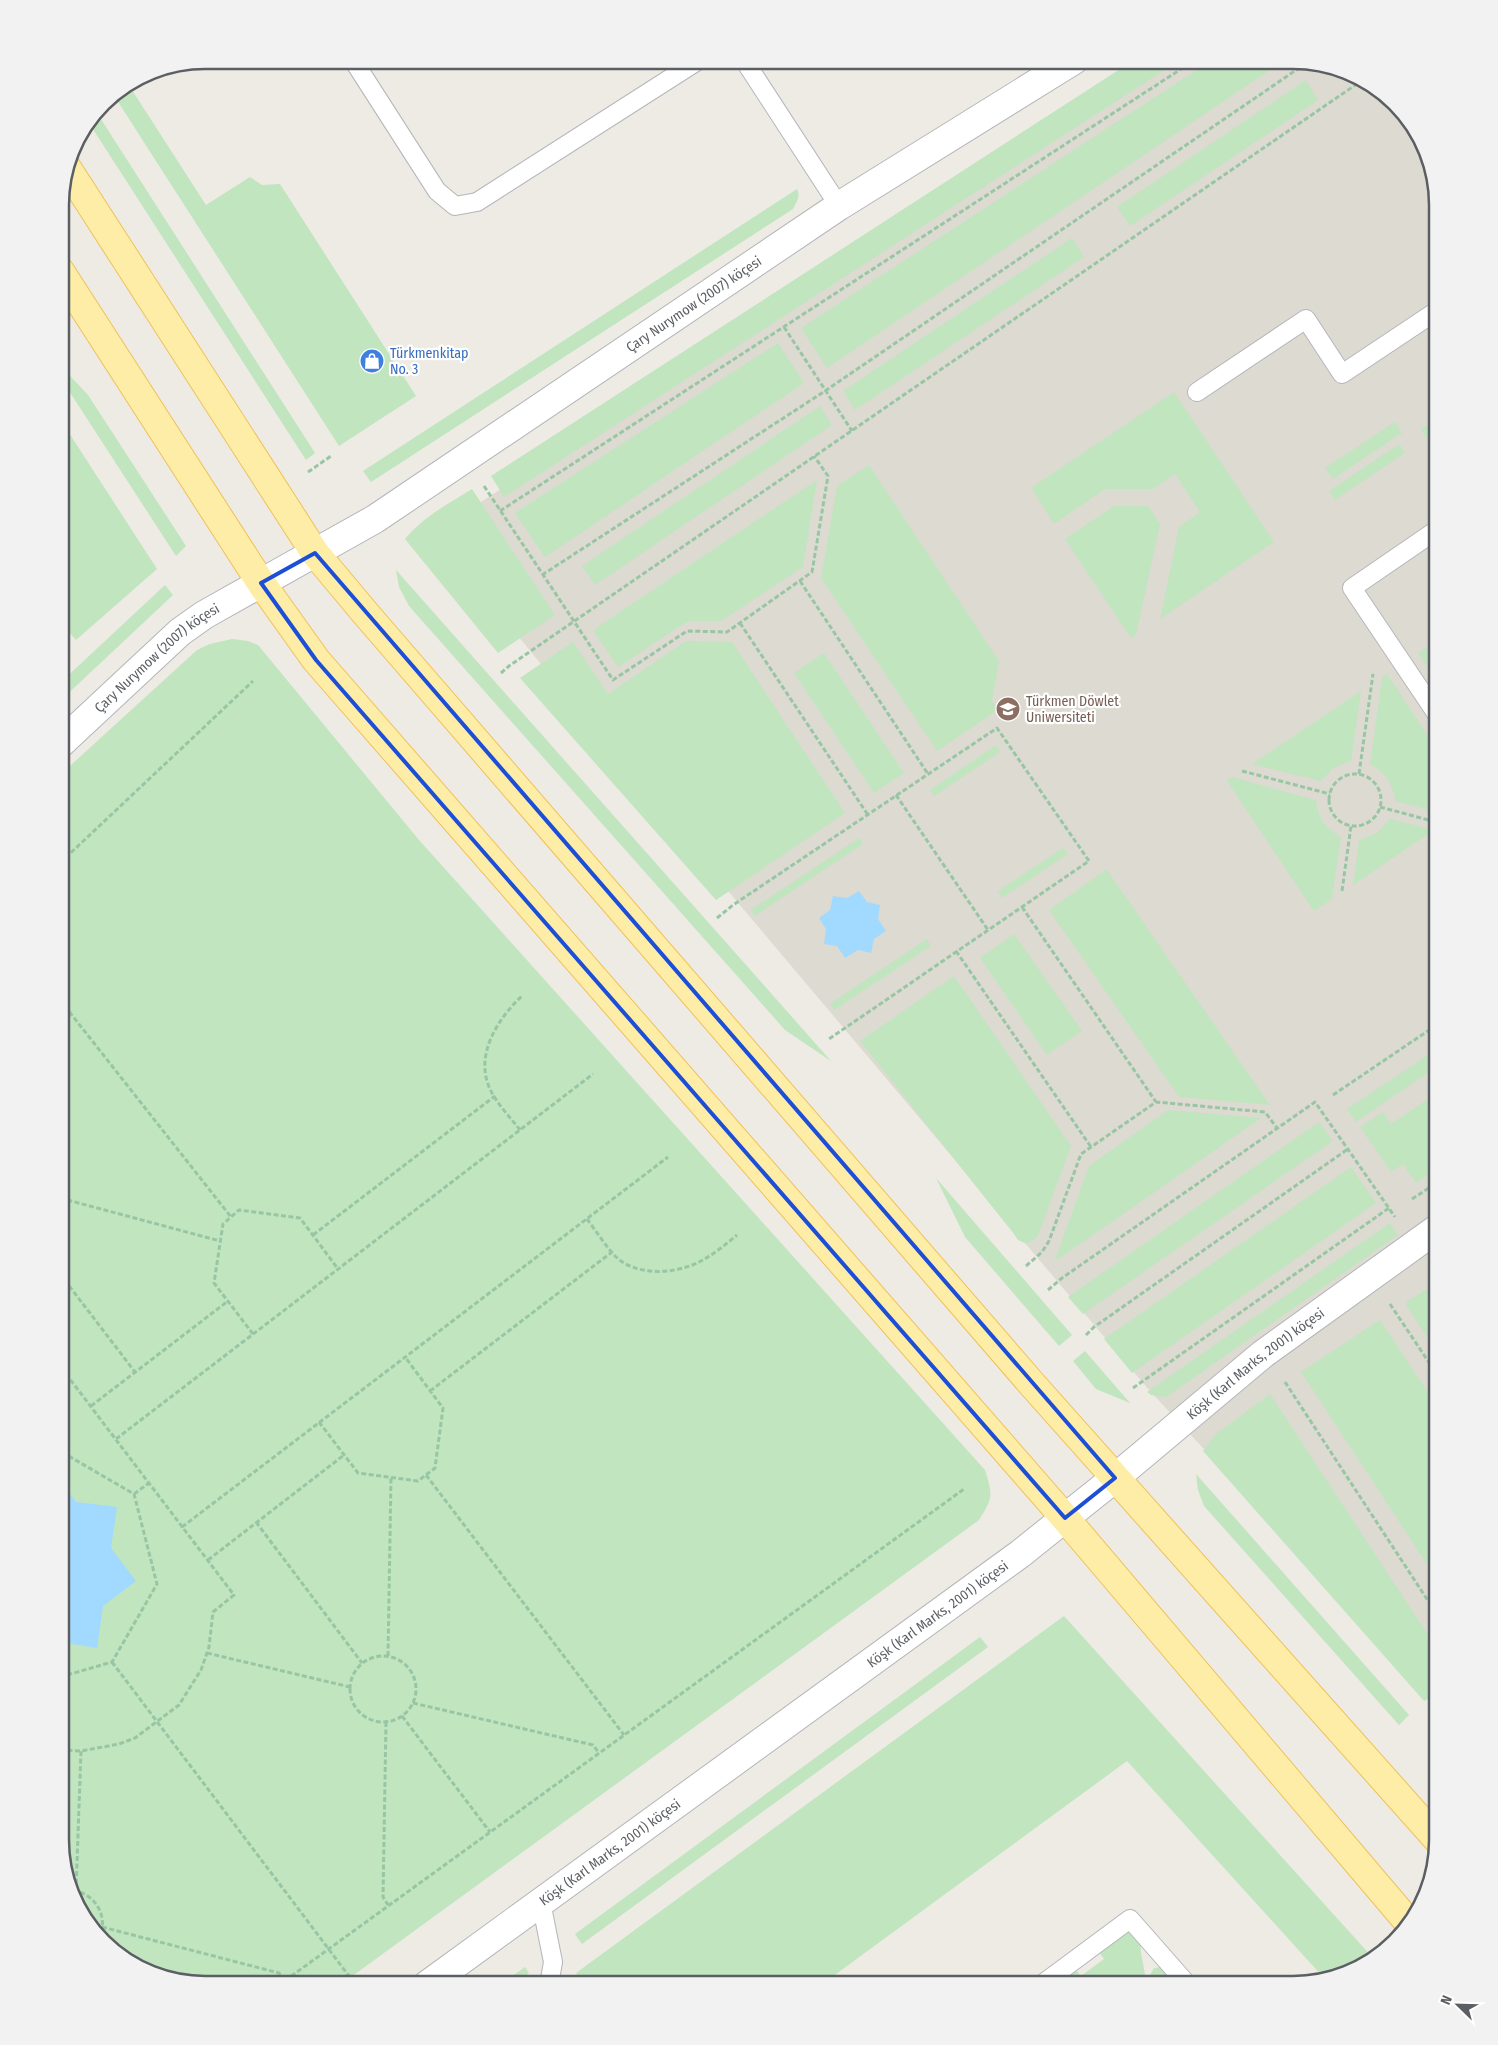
<svg xmlns="http://www.w3.org/2000/svg" width="1498" height="2045" font-family="'Fira Sans Condensed',sans-serif">
<rect width="100%" height="100%" fill="#edebe3"/>
<!-- education -->
<path fill="#dddad1" d="M1164,60H1302L1366,80L1418,132L1438,205V1700L1149,1390L723,885L433,533Z"/>
<!-- green -->
<path fill="#c0e5bf" d="M1134,60H1180L504,497L491,476Z
M1212,60H1285L827,368L801,328Z
M1306,80L1318,100L1130,226L1117,207Z
M128,84L206,205L250,177L262,185L280,184L416,396L339,446L113,94Z
M97,113L315,453L306,460L89,123Z
M797,189C801,196 796,203 793,209L371,482L363,471Z
M1072,238L1084,257L855,410L843,391Z
M778,343L804,383L545,557L515,513Z
M60,365L88,395L186,546L176,556L60,377Z
M1174,392L1274,542L1160,619L1179,527L1200,512L1175,474L1153,489H1105L1054,524L1031,488Z
M820,406L832,425L595,585L582,566Z
M1438,418V432L1427,439L1421,429Z
M60,419L157,569L76,640L60,622Z
M1395,422L1402,433L1333,479L1325,468Z
M1399,444L1405,453L1335,500L1329,491Z
M869,465L999,661L992,701L998,710L937,751L821,578L837,486Z
M817,480L803,567L721,621H688L618,667L593,630Z
M472,489L555,615L498,653L405,539C423,517 448,504 472,489Z
M1114,506H1148L1160,524L1136,635L1131,638L1065,539Z
M396,570L831,1061L785,1030L409,606L399,587Z
M165,585L173,595L60,701V683Z
M232,639L248,641L258,645L419,840L985,1470C993,1496 993,1498 979,1520L340,1985H196L132,1965L80,1913L60,1840V775L197,650L210,644Z
M1438,640V682L1418,653Z
M686,641L732,642L845,813L716,900L520,678L573,642L608,694Z
M824,653L904,773L874,793L794,673Z
M1387,674L1438,751V812L1395,801C1393,783 1385,772 1370,764L1382,677Z
M1361,691L1351,761L1333,768L1321,781L1252,764Z
M996,745L1000,752L934,796L930,790Z
M1232,777L1316,800C1318,818 1325,828 1341,837L1332,899L1314,911L1227,781Z
M1390,819L1434,830L1353,885L1359,840L1377,833Z
M859,838L863,844L755,916L751,910Z
M1063,848L1068,854L1002,898L998,891Z
M1107,869V870L1270,1105L1179,1097L1049,910Z
M1014,934L1082,1031L1047,1055L980,958Z
M927,939L931,946L834,1010L830,1004Z
M954,976L1071,1146L1042,1225L1037,1237L1027,1244L1018,1240L1014,1234L860,1041Z
M1438,1048V1066L1356,1122L1347,1109Z
M1438,1092V1168L1416,1183L1403,1164L1391,1172L1360,1127L1383,1112L1391,1124Z
M1168,1110L1261,1118L1057,1260L1056,1257L1089,1166Z
M1319,1122L1333,1141L1083,1314L1068,1297Z
M1351,1167L1376,1203L1132,1373L1104,1339Z
M936,1178L1072,1335L1059,1346L965,1237Z
M1390,1223L1398,1235L1166,1397L1151,1395L1147,1392Z
M1438,1282V1354L1405,1303Z
M1380,1320L1438,1407V1581L1301,1372Z
M1085,1351L1130,1403L1096,1389L1073,1361Z
M1270,1394L1438,1650V1694L1424,1701L1203,1451L1216,1434Z
M1196,1474L1409,1715L1399,1725L1204,1506L1198,1490Z
M1064,1616L1373,1958L1366,1965L1323,1977L1127,1761L821,1985H583L576,1973Z
M980,1637L988,1647L582,1944L575,1934Z
M1130,1931L1141,1944C1139,1957 1148,1972 1144,1985H1056L1076,1970L1081,1976L1104,1959L1100,1953Z
M525,1967L529,1973L513,1985H500Z
M1161,1967L1177,1985H1148L1150,1975L1154,1968Z"/>
<!-- water -->
<path fill="#a2d9fe" d="M859,891L867,902L880,905L878,919L886,931L874,939L871,953L858,950L845,958L837,946L824,944L826,929L819,918L830,910L833,896L847,898Z
M60,1481L76,1502L117,1507L111,1548L136,1581L103,1606L97,1648L60,1642Z"/>
<g fill="none" stroke-linecap="round" stroke-linejoin="round">
<defs>
<path id="service" d="M353,60L437,191L455,206L477,202L699,60
M744,60L839,206
M1197,392L1306,319L1342,374L1438,310
M1438,716L1352,588L1438,529
M541,1902L553,1962L549,1985
M1041,1985L1130,1919L1188,1985"/>
<g id="minor">
<path id="s1" d="M60,744L180,632L204,615L375,519L839,206L1074,60"/>
<path id="s2" d="M427,1985L1020,1554L1115,1478L1263,1354L1438,1228"/>
</g>
<path id="primary" d="M67,168L315,553L366,614L1031,1383L1438,1840
M60,271L261,583L316,660L1065,1518L1409,1923"/>
</defs>
<!-- service casing -->
<use href="#service" stroke="#b3b6ba" stroke-width="20"/>
<!-- minor casing -->
<use href="#minor" stroke="#b3b6ba" stroke-width="30"/>
<!-- primary casing -->
<use href="#primary" stroke="#efc15a" stroke-width="30"/>
<!-- path -->
<path stroke="#98c6a4" stroke-width="3" stroke-dasharray="5 2.5" stroke-linecap="butt" d="M784,327L852,431
M308,472L331,456
M484,486L613,680L687,631L727,632L812,572L828,476L814,456
M500,511L1195,60
M542,575L825,391L1308,62
M800,581L928,774
M740,623L868,815
M501,673L509,666L1364,79
M1242,771L1330,794
M1359,774L1373,674
M1329 800a26 26 0 1 1 52 0a26 26 0 1 1-52 0Z
M896,795L988,930
M1380,807L1436,822L1438,820
M60,863L253,681
M1342,891L1351,826
M1022,907L1156,1102
M717,918L733,905L997,728L1089,861L829,1039
M956,951L1091,1147
M60,1000L231,1217
M1333,1095L1438,1024
M520,1130C510,1117 497,1104 490,1089C474,1055 498,1018 523,995
M60,1198L220,1241
M1412,1199L1438,1182
M587,1219C596,1231 605,1245 615,1256C636,1277 675,1274 699,1262C713,1255 725,1245 737,1235
M313,1235L495,1096
M1026,1266L1042,1252L1049,1241L1081,1154L1156,1102L1265,1112L1277,1128
M60,1274L135,1372
M1048,1290L1062,1278L1315,1102L1395,1217
M1390,1304L1438,1376
M253,1334L214,1283L223,1224L239,1210L300,1218L338,1269
M1086,1335L1094,1327L1348,1149
M1285,1382L1438,1616
M1133,1388L1389,1208
M430,1391L612,1252
M91,1406L228,1301
M319,1422L358,1473L418,1481L435,1468L443,1408L405,1357
M116,1439L593,1074
M426,1475L624,1735
M134,1494L149,1483
M256,1522L362,1663
M182,1527L668,1157
M208,1560L344,1455
M207,1653L350,1687
M350 1689a33 33 0 1 1 66 0a33 33 0 1 1-66 0Z
M388,1656L391,1477
M112,1662L349,1976
M60,1677L112,1662L157,1584L134,1494L60,1451
M413,1703L593,1745L599,1753
M402,1716L490,1832
M386,1722L383,1897L388,1905
M1435,1727L1438,1725
M60,1750L81,1751L119,1744L135,1738L179,1705L201,1670L209,1647L213,1612L234,1595L63,1370L60,1373
M73,1890C94,1894 107,1913 101,1934
M76,1891L81,1751
M102,1927L279,1973L285,1981
M279,1985L964,1489"/>
<!-- service -->
<use href="#service" stroke="#fff" stroke-width="18"/>
<!-- minor -->
<use href="#minor" stroke="#fff" stroke-width="28"/>
<!-- primary -->
<use href="#primary" stroke="#feeda7" stroke-width="28"/>
</g>
<!-- marked area -->
<path fill="none" stroke="#1d4ed8" stroke-width="4" stroke-linejoin="round" d="M315,553L1115,1478L1065,1518L316,660L261,583Z"/>
<!-- icons -->
<defs>
<symbol id="shop-disc" viewBox="-11 -11 22 22"><circle r="9.5" fill="#3f7fe0" stroke="#fff"/><path d="M-5-2.5h2.3a2.7 3.5 0 0 1 5.4 0H5L5.5 6h-11ZM-1.5-2.5h3a1.5 2.3 0 0 0-3 0Z" fill="#fff"/></symbol>
<symbol id="university-disc" viewBox="-11 -11 22 22"><circle r="9.5" fill="#8d6e63" stroke="#fff"/><path d="M0-5L7-2L0 1L-7-2ZM-4 1L0 2.5L4 1V4Q0 6-4 4Z" fill="#fff"/></symbol>
</defs>
<g fill-rule="evenodd">
<use href="#shop-disc" x="358" y="347" width="28" height="28"/>
<use href="#university-disc" x="994" y="695" width="28" height="28"/>
</g>
<g text-anchor="middle" stroke-width="4.5" stroke-linejoin="round" paint-order="stroke">
<!-- street labels -->
<g font-size="14" fill="#5b5f63" stroke="#fff">
<text dy="5" stroke="none"><textPath href="#s1" startOffset="774">Çary Nurymow (2007) köçesi</textPath></text>
<text dy="5" stroke="none"><textPath href="#s1" startOffset="130">Çary Nurymow (2007) köçesi</textPath></text>
<text dy="5" stroke="none"><textPath href="#s2" startOffset="1036">Köşk (Karl Marks, 2001) köçesi</textPath></text>
<text dy="5" stroke="none"><textPath href="#s2" startOffset="631">Köşk (Karl Marks, 2001) köçesi</textPath></text>
<text dy="5" stroke="none"><textPath href="#s2" startOffset="226">Köşk (Karl Marks, 2001) köçesi</textPath></text>
</g>
<!-- shop labels -->
<g font-size="14" fill="#366cbe" stroke="#fff" text-anchor="start">
<text x="390" y="358">Türkmenkitap<tspan x="390" dy="16">No. 3</tspan></text>
</g>
<!-- education labels -->
<g font-size="14" fill="#785e54" stroke="#fff" text-anchor="start">
<text x="1026" y="706">Türkmen Döwlet<tspan x="1026" dy="16">Uniwersiteti</tspan></text>
</g>
</g>
<!-- crop -->
<path d="M0 0H1498V2045H0ZM205 69H1293A136 136 0 0 1 1429 205V1840A136 136 0 0 1 1293 1976H205A136 136 0 0 1 69 1840V205A136 136 0 0 1 205 69Z" fill="#f2f2f3" fill-rule="evenodd"/>
<path fill="none" stroke="#5b5f63" stroke-width="2.5" d="M205 69H1293A136 136 0 0 1 1429 205V1840A136 136 0 0 1 1293 1976H205A136 136 0 0 1 69 1840V205A136 136 0 0 1 205 69Z"/>
<!-- north arrow -->
<g transform="translate(1458 2005) rotate(293)" stroke="#ffffff" stroke-width="4" paint-order="stroke">
<path d="M0-4L9 19L0 12L-9 19Z" fill="#5b5f63"/>
<text y="-8" font-size="14" font-weight="bold" text-anchor="middle" fill="#5b5f63">N</text>
</g>
</svg>
